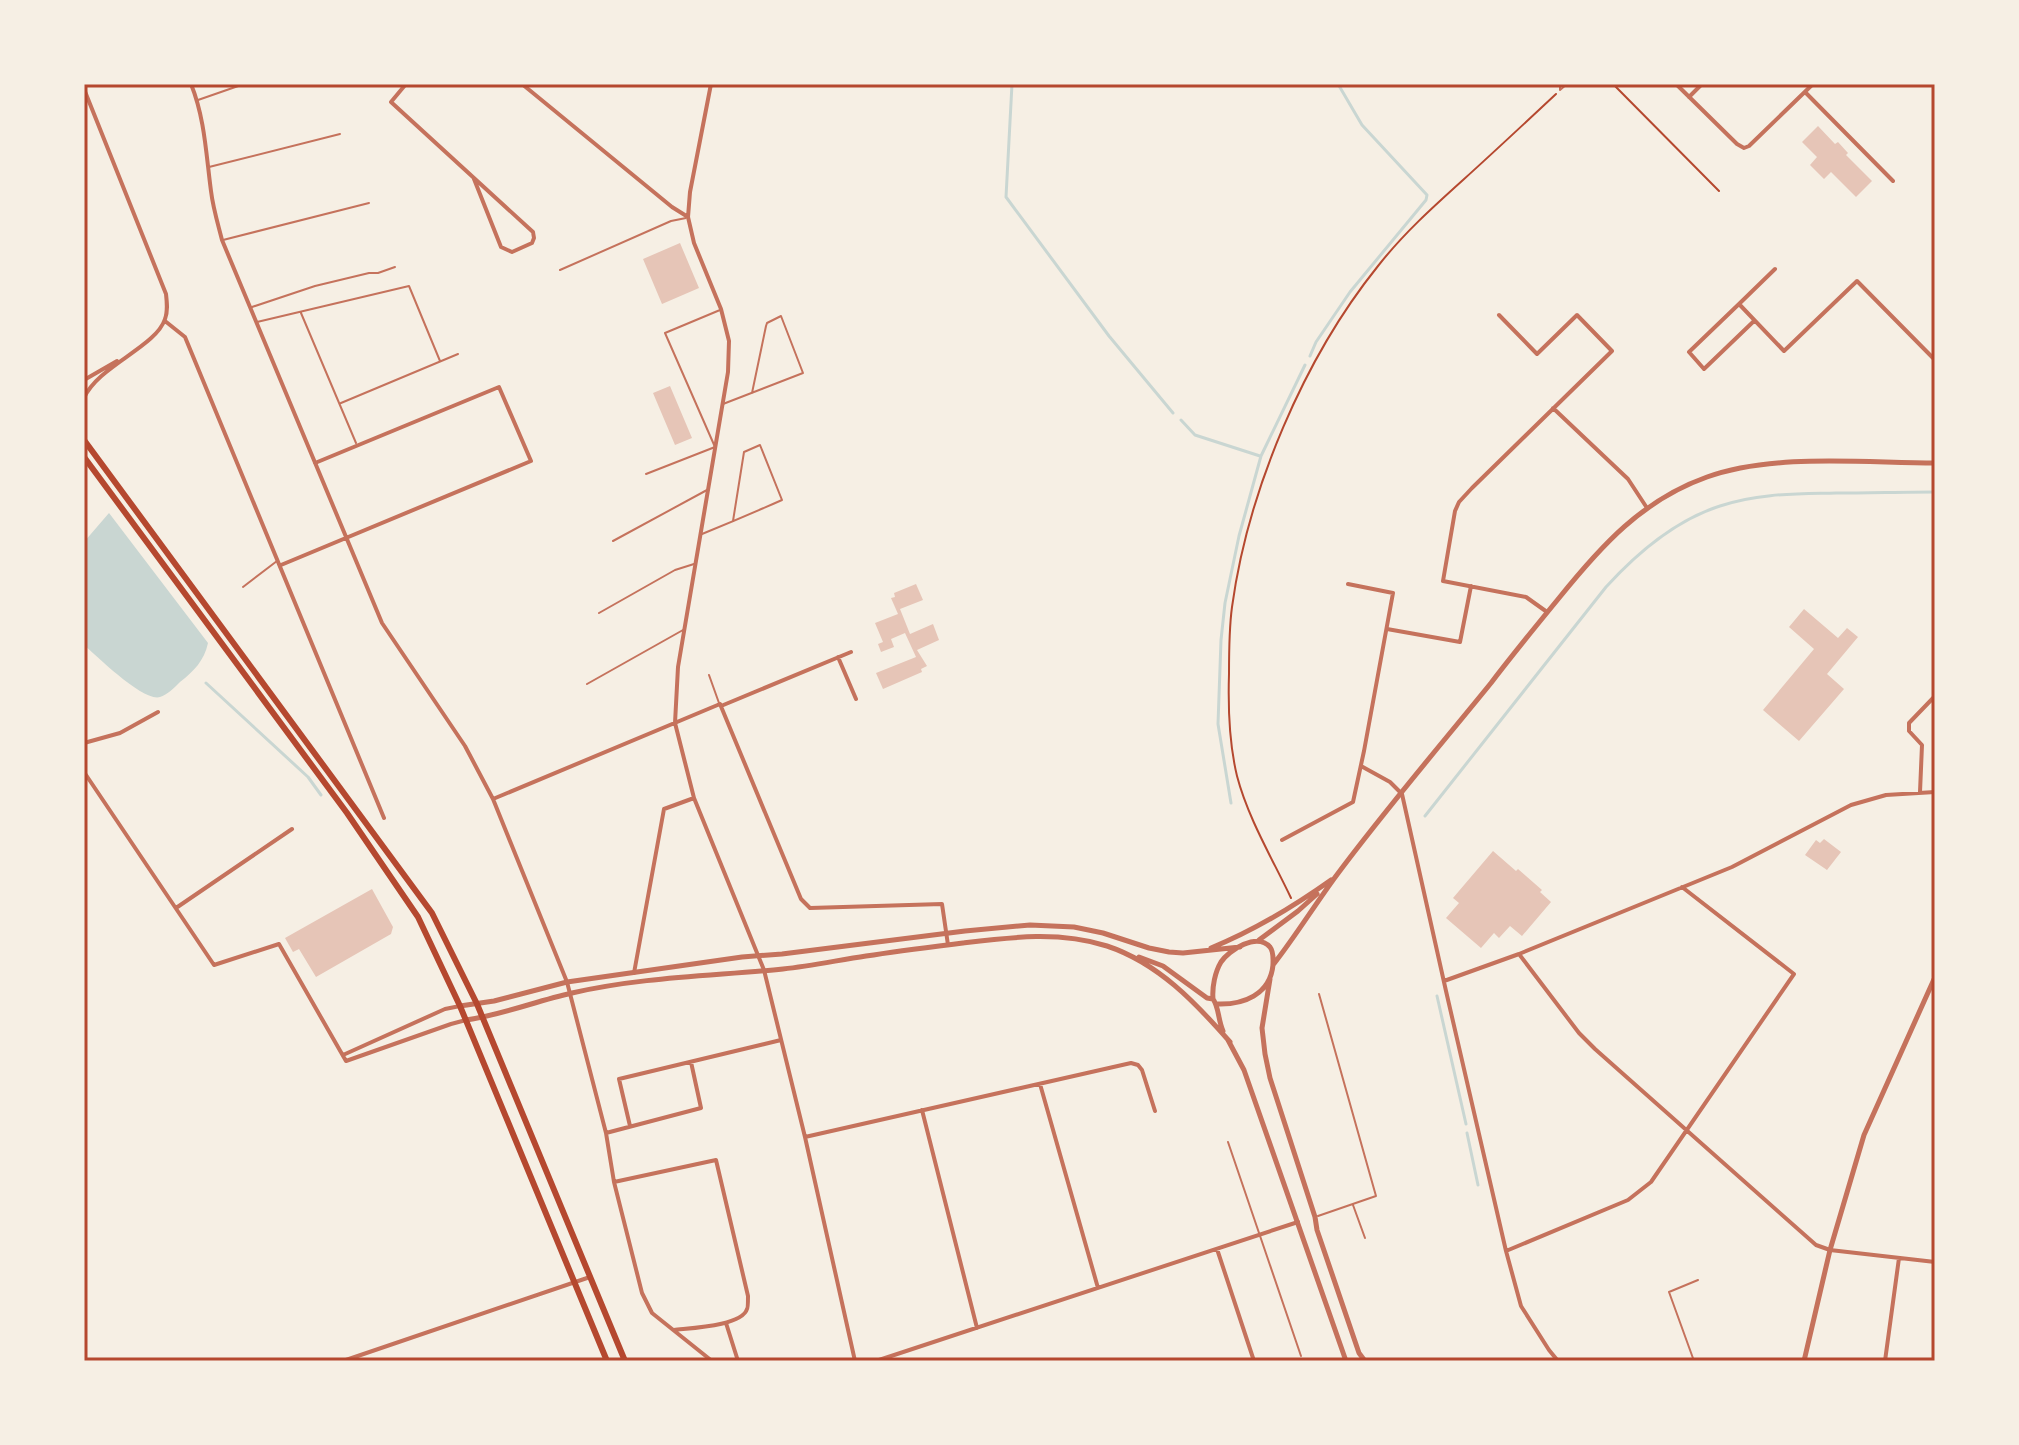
<svg xmlns="http://www.w3.org/2000/svg" width="2019" height="1445" font-family="'Open Sans',sans-serif">
<rect width="100%" height="100%" fill="#f6efe4"/>
<!-- water -->
<path fill="#c9d6d2" d="M109,513L208,643C204,661 194,671 180,682C175,687 167,695 160,697C143,702 97,656 84,645V542Z"/>
<g fill="none" stroke-linecap="round" stroke-linejoin="round">
<!-- stream -->
<path stroke="#c9d6d2" stroke-width="3" d="M1012,84L1006,197L1109,336L1173,413
M1310,356L1316,342L1350,292L1426,200L1427,195L1362,125L1338,84
M1181,420L1195,435L1260,456
M206,683L308,777L321,795
M1231,803L1218,724L1221,640L1225,603L1239,536L1261,456L1305,365
M1425,816L1606,587C1637,553 1676,520 1720,506C1758,493 1797,494 1836,493C1869,493 1902,492 1935,492
M1437,996L1466,1124
M1467,1133L1478,1185"/>
</g>
<!-- building -->
<path fill="#e6c5b7" d="M1818,126L1835,144L1838,142L1848,153L1846,155L1872,181L1856,197L1831,172L1824,179L1810,165L1817,157L1802,142Z
M680,243L699,288L662,304L643,259Z
M670,386L692,438L675,445L653,393Z
M916,584L923,600L900,609L910,634L933,624L939,640L917,650L927,666L921,669L922,672L883,689L876,673L916,657L905,633L891,639L894,647L881,652L878,644L883,642L875,623L898,614L891,598L895,597L894,593Z
M1804,609L1838,638L1847,628L1858,637L1827,674L1844,689L1799,741L1763,710L1814,649L1789,627Z
M1824,839L1841,852L1827,870L1805,855L1816,840L1820,843Z
M1493,851L1516,871L1518,869L1542,890L1540,892L1551,902L1522,936L1510,926L1499,938L1494,933L1481,948L1446,918L1459,903L1453,898Z
M372,889L393,927L391,934L316,977L299,949L293,952L285,938Z"/>
<g fill="none" stroke-linecap="round" stroke-linejoin="round">
<!-- path -->
<path stroke="#b5482f" stroke-width="2" d="M1613,84L1719,191
M1291,898C1272,858 1248,818 1237,776C1229,743 1228,707 1229,674C1229,651 1229,629 1232,607C1248,490 1304,358 1378,266C1403,234 1433,207 1463,180C1494,152 1525,123 1556,94"/>
<!-- service -->
<path stroke="#c5725c" stroke-width="2" d="M1560,84V90L1567,84
M198,100L244,84
M209,167L340,134
M223,240L369,203
M560,270L671,221L686,218
M252,307L315,286L369,273H378L395,267
M301,313L356,443
M257,322L409,286L440,361
M341,403L458,354
M723,404L803,373L781,316L767,323L766,326L752,393
M646,474L715,447L665,333L720,310
M702,534C729,523 755,512 782,500L760,445L744,452L733,521
M613,541L707,490
M243,587L277,561
M599,613L675,570L694,564
M709,675L719,703
M587,684L683,630
M1228,1142L1301,1356
M1353,1205L1365,1238
M1318,1216L1376,1196L1319,994
M1694,1361L1669,1292L1698,1280"/>
<!-- minor -->
<path stroke="#c5725c" stroke-width="4" d="M191,84C205,119 206,154 211,191C213,208 218,224 222,240L382,623L465,746L493,799L567,982L606,1133L614,1182L642,1293L652,1313L712,1361
M406,84L391,102L533,232L534,238L532,243L512,252L501,247L474,179
M522,84L672,207L688,217
M711,84L690,192L688,217L694,243L721,309L729,341L728,372L678,667L675,723L694,798L764,970L805,1137L855,1361
M1676,84L1737,144L1744,148L1749,146L1813,84
M84,89L166,294C167,303 168,311 165,319C156,347 98,366 84,398
M1805,92L1893,181
M1689,97L1702,84
M1739,304L1775,269
M1499,315L1537,354L1577,315L1612,351L1472,488L1459,502L1455,511L1443,581L1526,597L1547,612
M165,321L185,337L384,818
M1754,321L1704,369L1689,352L1739,304L1784,351L1857,281L1935,360
M84,380L117,361
M1553,408L1628,479L1647,508
M281,565L531,461L499,387L315,463
M1387,629L1460,642L1471,586
M838,657L856,699
M721,706L851,652
M84,743L120,733L158,712
M1361,766L1390,782L1402,794L1446,991L1506,1251L1521,1306L1549,1350L1558,1361
M84,772L214,965L279,944L346,1061L451,1024L466,1020
M1920,792L1922,745L1909,731V723L1935,696
M493,799L720,704L801,899L810,908L942,904L948,945
M1282,840L1353,802L1364,751L1393,593L1348,584
M176,908L292,829
M1519,954L1579,1033L1595,1049L1816,1245L1830,1250L1935,1262
M634,973L664,809L694,798
M1444,981L1519,954L1732,867L1851,805L1886,795L1935,792
M343,1055L445,1009L460,1006
M1040,1084L1098,1288
M922,1110L977,1328
M630,1126L619,1079L781,1040
M606,1133L701,1108L691,1062
M805,1137L1131,1063L1138,1065L1142,1070L1155,1111
M614,1182L716,1160L748,1296C748,1297 748,1308 747,1309C742,1326 690,1328 674,1330
M1217,1249L1254,1361
M1506,1251L1628,1200L1651,1182L1794,974L1682,887
M726,1323L738,1361
M343,1361L590,1277
M876,1361L1298,1222
M1885,1361L1899,1258"/>
<!-- tertiary -->
<path stroke="#c5725c" stroke-width="5" d="M1259,940L1298,911L1317,894
M1211,948C1255,930 1293,907 1331,880
M1139,957L1163,966L1207,998L1213,999C1219,1007 1218,1020 1223,1031
M1273,965C1295,937 1314,906 1336,876C1385,810 1439,747 1491,683C1513,654 1536,626 1559,598C1601,546 1642,500 1707,477C1774,453 1864,463 1935,463
M1270,979L1262,1028L1265,1054L1270,1078L1315,1217L1317,1230L1359,1353L1365,1361
M1213,999C1212,987 1215,972 1221,962C1229,950 1257,932 1270,947C1274,952 1273,959 1273,965C1270,995 1243,1005 1217,1004
M460,1006L494,1001L567,982L742,957L782,954L965,931L1030,925L1074,927L1103,933L1149,948L1169,952L1183,953L1240,947
M466,1020C502,1015 536,1001 572,993C641,977 712,976 783,969C811,966 839,960 866,956C898,951 931,947 963,943C1012,937 1059,931 1107,946C1158,963 1195,1002 1230,1042
M1228,1040L1244,1070L1346,1361
M1804,1361L1830,1250L1864,1135L1935,977"/>
<!-- primary -->
<path stroke="#b5482f" stroke-width="6" d="M84,440L432,913L477,1004L625,1361
M84,457L347,813L418,917L460,1006L607,1361"/>
</g>
<!-- border -->
<rect width="2019" height="1445" fill="none" stroke="#f6efe4" stroke-width="172"/>
<rect x="86" y="86" width="1847" height="1273" fill="none" stroke="#b5482f" stroke-width="3"/>
</svg>
